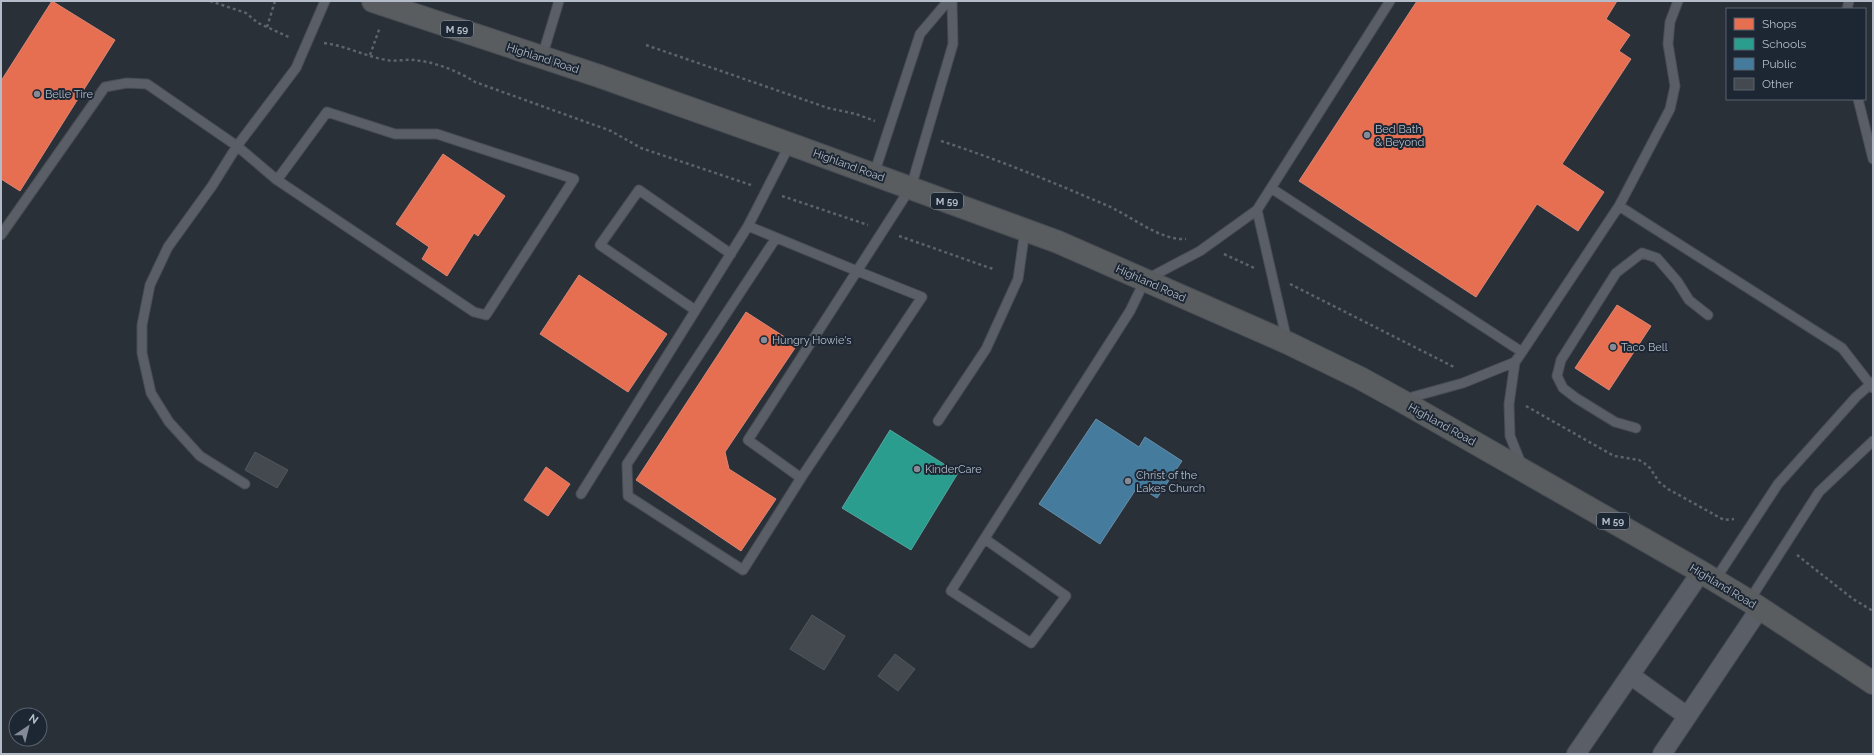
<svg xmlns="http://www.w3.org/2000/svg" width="1874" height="755" font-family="Raleway,sans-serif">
<rect width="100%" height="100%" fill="#2a3038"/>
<!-- shops -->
<path fill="#e76f51" stroke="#d88675" d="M52,1L115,40L20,191L1,179V81Z
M1417,1H1617L1606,19L1630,35L1619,51L1631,59L1562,164L1604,192L1578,231L1537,204L1476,297L1299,181Z
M443,154L505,196L478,236L474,233L447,276L422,259L429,247L396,224Z
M579,275L667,334L628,392L540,334Z
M1617,305L1651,326L1609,390L1575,368Z
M746,312L797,345L725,452L729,469L776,499L741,551L636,480Z
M546,467L570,484L548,516L524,500Z"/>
<!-- schools -->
<path fill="#2a9d8f" stroke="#53a6a0" d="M890,430L958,473L911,550L842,508Z"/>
<!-- public -->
<path fill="#457b9d" stroke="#668eaa" d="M1096,419L1139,447L1145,437L1182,461L1157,498L1138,486L1100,544L1039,504Z"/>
<!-- building -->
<path fill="#444950" stroke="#52575f" d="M255,452L288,470L277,488L245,470Z
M812,615L845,636L824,670L790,649Z
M895,654L915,669L898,691L878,676Z"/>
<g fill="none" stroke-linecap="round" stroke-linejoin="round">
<defs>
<path id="lane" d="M1847,9L1849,1
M542,57L559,1
M1858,99L1873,159
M874,174L920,34L948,1
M277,180L327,112L395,134H437L574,179L486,315L474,312L277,180L237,146L296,68L325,1
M1271,188L1522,352L1619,206L1842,348L1873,388
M1619,206L1670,109L1675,86L1668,44L1670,22L1678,1
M1257,210L1287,341
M748,226L857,271L748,440L801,478L922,297L857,271L911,187L953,44L952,1
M1,235L105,87L127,83L147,84L237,146L212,186L168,247L150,285L142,325V353L151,393L169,422L200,456L245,484
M776,238L627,464L628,496L743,570L801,478
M695,310L600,245L639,190L731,254
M1405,399L1463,383L1515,362
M938,421L986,349L1018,279L1025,230
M1636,428L1615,422L1576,398L1563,388L1557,376L1561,360L1616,273L1642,253L1657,258L1677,281L1689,300L1708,315
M1522,466L1510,436L1509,404L1515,362L1522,352
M581,494L748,226L790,144
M985,539L1066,596L1031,643L951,591L1130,311L1145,280L1200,251L1257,210L1390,1
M1715,580L1778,484L1856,397L1873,382
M1749,601L1819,492L1873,441"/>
<path id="street" d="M1630,675L1687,716
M1576,754L1701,572
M1662,754L1760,608"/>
<path id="highway" d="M373,1L599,76L790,144L1058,242L1288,343L1360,378L1400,400L1701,572L1749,601L1873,683"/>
</defs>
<!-- lane casing -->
<use href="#lane" stroke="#484c53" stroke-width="11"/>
<!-- street casing -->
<use href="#street" stroke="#484c53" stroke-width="20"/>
<!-- highway casing -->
<use href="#highway" stroke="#474c53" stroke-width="24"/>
<!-- path -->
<path stroke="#5d636a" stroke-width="2.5" stroke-dasharray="3 3" stroke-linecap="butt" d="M210,1L246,13L258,23L291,38
M267,27L275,1
M324,43C346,46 365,56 386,60C395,62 405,59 414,60C435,62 458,71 475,82L611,131L641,148L751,185
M646,45L828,108L856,114L875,121
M370,55L380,27
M941,141C997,159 1052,182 1106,205C1130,215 1160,241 1186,239
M782,196L868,225
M899,236L993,269
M1224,254L1254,268
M1290,284L1456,368
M1526,406L1614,456L1639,460L1644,463L1650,468L1659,482L1668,489L1724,520L1734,519
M1797,555L1853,599L1873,611"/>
<!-- lane -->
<use href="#lane" stroke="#5a5e66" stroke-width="9"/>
<!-- street -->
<use href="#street" stroke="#5a5e66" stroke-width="18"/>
<!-- highway -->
<use href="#highway" stroke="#5a5d60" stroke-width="22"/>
</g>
<!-- markers -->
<g fill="#848b96" stroke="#1d2633" stroke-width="1.5">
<circle cx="37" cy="94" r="4"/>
<circle cx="1367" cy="135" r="4"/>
<circle cx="764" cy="340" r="4"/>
<circle cx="1613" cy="347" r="4"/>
<circle cx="917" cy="469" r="4"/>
<circle cx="1128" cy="481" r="4"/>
</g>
<g text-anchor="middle" stroke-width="4" stroke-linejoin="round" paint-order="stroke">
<!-- shield labels -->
<g fill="#1d2633" stroke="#878f9c" stroke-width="1">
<rect x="441" y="21" width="32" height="16" rx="3"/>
<rect x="931" y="193" width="32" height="16" rx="3"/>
<rect x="1597" y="513" width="32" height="16" rx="3"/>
</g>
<g font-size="10" font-weight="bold" fill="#b4bcc9">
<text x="457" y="33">M 59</text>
<text x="947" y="205">M 59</text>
<text x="1613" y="525">M 59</text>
</g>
<!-- street labels -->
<g font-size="11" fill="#b4bcc9" stroke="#1d2633">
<text transform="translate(543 58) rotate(18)" y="4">Highland Road</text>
<text transform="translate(849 165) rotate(20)" y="4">Highland Road</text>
<text transform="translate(1151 283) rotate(24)" y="4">Highland Road</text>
<text transform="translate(1442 424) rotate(29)" y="4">Highland Road</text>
<text transform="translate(1723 586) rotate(31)" y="4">Highland Road</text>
</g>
<!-- poi labels -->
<g font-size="11" fill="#b4bcc9" stroke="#1d2633" text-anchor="start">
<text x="45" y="98">Belle Tire</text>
<text x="1375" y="133">Bed Bath<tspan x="1375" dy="13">&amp; Beyond</tspan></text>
<text x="772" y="344">Hungry Howie's</text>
<text x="1621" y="351">Taco Bell</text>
<text x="925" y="473">KinderCare</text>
<text x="1136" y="479">Christ of the<tspan x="1136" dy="13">Lakes Church</tspan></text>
</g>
</g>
<!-- border -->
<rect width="1874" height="755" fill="none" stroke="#b4bcc9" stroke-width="4"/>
<!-- legend -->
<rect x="1726" y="8" width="140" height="92" fill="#1d2633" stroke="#59626f"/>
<rect x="1734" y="18" width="20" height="12" fill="#e76f51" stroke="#59626f"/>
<text x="1762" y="28" font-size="12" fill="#b4bcc9">Shops</text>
<rect x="1734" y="38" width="20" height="12" fill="#2a9d8f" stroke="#59626f"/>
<text x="1762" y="48" font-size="12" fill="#b4bcc9">Schools</text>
<rect x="1734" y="58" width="20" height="12" fill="#457b9d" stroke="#59626f"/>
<text x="1762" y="68" font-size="12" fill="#b4bcc9">Public</text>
<rect x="1734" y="78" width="20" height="12" fill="#444950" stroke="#59626f"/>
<text x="1762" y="88" font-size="12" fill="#b4bcc9">Other</text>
<!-- north arrow -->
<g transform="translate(28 727) rotate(35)"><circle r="19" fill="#1d2633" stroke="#59626f"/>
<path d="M0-3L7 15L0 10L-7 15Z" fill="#848b96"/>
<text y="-6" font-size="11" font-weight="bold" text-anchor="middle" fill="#b4bcc9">N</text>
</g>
</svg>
